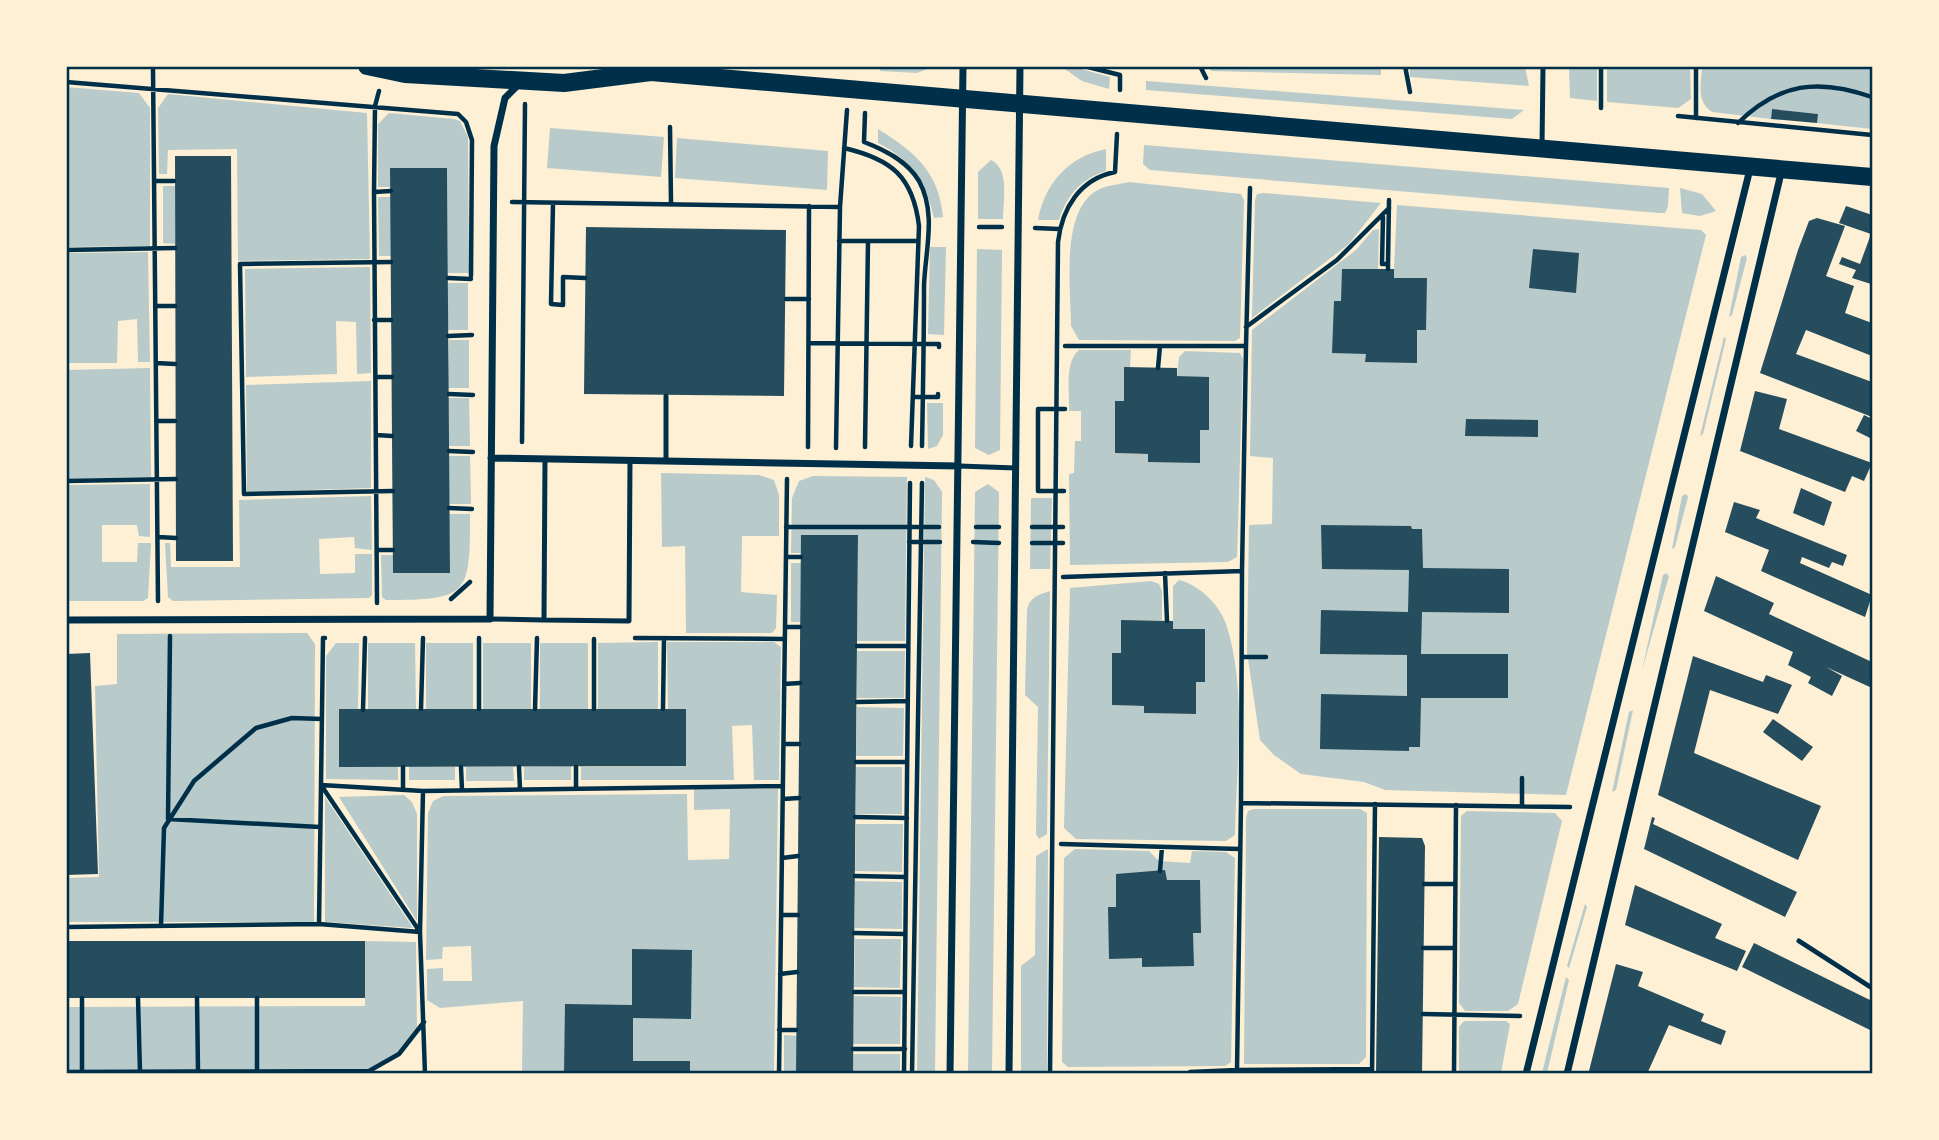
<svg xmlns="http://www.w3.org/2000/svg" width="1939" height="1140" font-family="'Roboto Condensed',sans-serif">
<rect width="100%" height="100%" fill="#fdf0d5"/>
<!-- green -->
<path fill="#b9caca" d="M880,67V66L932,67L917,73L880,71Z
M1062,67H1074L1110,77L1109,89L1082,81Z
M1210,67L1381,66V75L1211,71Z
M1410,67H1525L1529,86L1410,77Z
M1569,67H1597V101L1570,98Z
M1607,67H1690L1691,99L1678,108L1607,102Z
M1702,67H1872V129L1817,123V114L1772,109L1771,119L1712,112C1696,102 1701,84 1702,67Z
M1146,81L1524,110L1512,119L1146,90Z
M66,87L139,93L150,108V246L67,247Z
M168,94L367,113L370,259L238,261L237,149L168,150L167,174H159L158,108Z
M389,113L454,119L460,121L468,137L469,273H448L447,168H391L390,187H378V124Z
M550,128L664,137L661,177L547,168Z
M878,129C915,152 939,172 943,217L934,218C926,181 911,160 878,143Z
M677,138L828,151L827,190L675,178Z
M1144,145L1669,188L1668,206L1665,213H1659L1150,170L1143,164Z
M1106,149V171C1082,178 1066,196 1059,220H1038C1045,183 1068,157 1106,149Z
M991,160C1010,169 1003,200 1003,219H978V172Z
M1129,182L1241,194L1244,200L1240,338L1235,341L1079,340L1071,326C1071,288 1059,205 1102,188C1110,185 1121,184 1129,182Z
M163,186H175V244L163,243Z
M1680,188L1702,194L1716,211L1700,216L1682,213Z
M1263,193L1381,203L1349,244L1252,318L1255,200L1257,194Z
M378,197H391V256H379Z
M1397,205L1701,230L1706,235L1566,795L1385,790L1364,782L1301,774L1274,755L1260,740L1247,652L1249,525L1272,524L1273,458L1250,456L1252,330L1356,250L1373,230L1379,229L1378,269H1394Z
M930,247H946L944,335L928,334Z
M977,249L1002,250L1000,450L989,455L975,448Z
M148,252L150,362H138L137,319L118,321L117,363H67V253Z
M1745,255L1747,258L1732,315L1729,317L1741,257Z
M370,267L371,373L357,374L356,322L336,321L337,374L246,377L245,269Z
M448,283H468V330H448Z
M1724,337L1726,339L1703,434L1700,436Z
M449,340H469V388H448Z
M1079,350H1131L1130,368H1124V401H1115V453L1148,454V462H1200V430L1209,429V378L1177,376L1179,357L1185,351L1240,353L1243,359L1237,557L1228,562L1070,565L1069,474L1074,473L1075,441H1081V411H1069C1070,393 1064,362 1079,350Z
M150,368L151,477L67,479V370Z
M371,381V488L247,492L246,385Z
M448,398H469L470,446H449Z
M927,403H943V435L937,446L928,449Z
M449,456H470L471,504H449Z
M661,473L759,475L774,480L779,495V536H742L741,592L777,595L776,628L772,633H686L685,546L662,547Z
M813,476L907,477L905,641H857L858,536L802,535L801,553H791L792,498L799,481Z
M925,477L934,480L942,492L935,1073L917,1074Z
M150,484V537L139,536L137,525H102V562H137L138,543H151L148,598L143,601H67V485Z
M988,484L999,492L992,1073L968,1074L975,492Z
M1686,494L1688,497L1675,547L1672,549L1682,496Z
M371,496L372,550L355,548L354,537L319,539L320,574L355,573V554H372V595L369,598L173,601L168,597L165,543H170L171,567H240L239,500Z
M1031,498H1052L1050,569H1030Z
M449,514H470C470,595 469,600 386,600L382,597L381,555H393V573H450Z
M791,563H801L800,622H791Z
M1666,573L1669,576L1642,670L1663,575Z
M1179,580C1200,585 1221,606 1227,627C1247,692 1236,767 1235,835L1226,841L1076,839L1064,828L1070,588L1151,581L1159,584L1162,591V620L1121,621V653L1112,654V705L1144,706V713L1195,714L1196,682L1205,681V630L1173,629V586Z
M1050,591L1047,834L1039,839L1036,834L1038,707L1025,695L1027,610C1030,597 1038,595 1050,591Z
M307,633L315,644L314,922H67L66,878L99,877L95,686L117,684V634Z
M658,642V709H598V643Z
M667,642H774L781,647L779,780H754L752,725L732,726L734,780H581V767L686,766V710L668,709Z
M336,643H359L358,710L398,767V780L326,779V656Z
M368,643H415L416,710H368Z
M426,643H473V709H426Z
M483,643H531V710H483Z
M540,643H588V709H540Z
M857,651H905L904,698H857Z
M857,707L904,708L903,756H856Z
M1633,710L1616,790L1612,792L1629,712Z
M409,766L455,767V780H409Z
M571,766V780H524V767Z
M466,767H513L514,781H466Z
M856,767H902V814H856Z
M694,789H778L774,1073H522L523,1001L440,1008L427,1000V969L443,968V981H472L471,946L443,947L442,959L426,960L428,813L433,801L443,796L687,794L688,860L729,859L730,809L694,810Z
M404,795L412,802L417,814V921L339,797Z
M325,797L413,928L325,922Z
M1254,809H1360L1367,813L1366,1057L1359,1064H1244L1246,818L1248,811Z
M1467,811L1555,813L1562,821L1518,1004L1508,1011H1465L1459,1003L1461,816Z
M856,824H903L902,872L855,871Z
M1048,849L1047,1073H1021V966L1035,955L1036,856Z
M1075,849L1149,851L1159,861L1190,863L1192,851L1226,852L1235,858L1231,1062L1225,1066L1068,1067L1062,1062L1064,858Z
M855,881L902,882V929L855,928Z
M1585,904L1587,907L1569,968L1567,966Z
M855,939H901L900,988L854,987Z
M365,941L416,942L417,1031L399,1054L369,1071L67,1072V1007L365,1006Z
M1566,977L1569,980L1547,1073H1542Z
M854,996L901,997L900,1044H853Z
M1464,1021H1506L1510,1024L1501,1073H1459V1027Z
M784,1035L797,1036L796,1073L784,1074Z
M853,1054H900V1073H853Z"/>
<!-- building -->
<path fill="#264d5e" d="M1772,109L1818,114L1817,123L1771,119Z
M175,156H231L233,561H176Z
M390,168H447L450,573H393Z
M1846,206L1872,215L1871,284L1852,278L1856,270L1839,264L1842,257L1860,264L1871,234L1839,223Z
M1817,218L1845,226L1826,276L1854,286L1845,313L1872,323V356L1806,330L1796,354L1872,382V417L1760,373L1798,250L1809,221Z
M586,227L786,230L784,396L584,394Z
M1533,249L1579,253L1576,293L1529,288Z
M1342,269H1394V278H1427L1426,330H1417V363L1365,362L1366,354L1332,353L1334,301H1341Z
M1124,367L1177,368V376L1209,377V430H1200V463L1148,462V454L1115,453V401H1124Z
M1755,391L1787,399L1779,429L1872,463L1864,481L1852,476L1845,492L1740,451Z
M1864,415L1872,419V439L1856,431Z
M1466,419L1538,420V437L1465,436Z
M1801,488L1832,502L1824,526L1793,513Z
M1734,502L1760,510L1756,518L1847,555L1843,566L1832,562L1829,568L1802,557L1800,563L1872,595L1865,617L1761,571L1769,550L1725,532Z
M1321,525L1411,526L1412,529H1422L1423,568L1509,569V613L1422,612L1421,654H1508V698H1421L1420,747H1409V751L1320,749L1321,694L1407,696V655L1320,654L1321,610L1408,612L1409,570L1322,569Z
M801,535H858L853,1074H796Z
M1716,576L1774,603L1769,614L1872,662V688L1826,667L1842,676L1832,696L1808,683L1811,677L1788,665L1793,652L1704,611Z
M1121,620L1173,621V629H1205V682H1196V714L1144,713V706L1112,705V653H1121Z
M90,653L98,874L66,875V654Z
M1693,656L1763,682L1766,675L1792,685L1778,714L1710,690L1694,753L1821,806L1798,860L1658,795Z
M339,709H686V766L339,767Z
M1773,719L1813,747L1802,761L1763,732Z
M1652,817L1655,818L1653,824L1797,892L1785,917L1644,849Z
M1379,837L1422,838L1425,846L1422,1074H1376Z
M1165,870L1167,880H1200L1201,933H1193L1194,966L1142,967V958L1109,959L1108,907H1116V874Z
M1635,885L1722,924L1715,938L1746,951L1737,971L1625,925Z
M66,941H365V998H66Z
M1754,943L1872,1001V1031L1742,967Z
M632,949L692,950L691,1019L633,1018V1061H690V1074L564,1073L565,1004L632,1005Z
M1616,964L1643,972L1638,986L1704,1014L1701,1021L1726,1031L1721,1045L1669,1025L1647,1074H1596L1589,1071Z"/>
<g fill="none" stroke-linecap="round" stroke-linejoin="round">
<!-- path -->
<path stroke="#003049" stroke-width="4.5" d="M1084,66L1120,75V90
M1200,66L1206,78
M1405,66L1410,92
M153,69L158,601
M66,82L458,114L466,122L472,140L471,276
M1601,108V66
M865,113L864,142C885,150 907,161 919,181C937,214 925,251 924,286C924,340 923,393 922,446
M1678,116L1872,135
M1696,118V66
M1738,123C1779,83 1818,78 1872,97
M670,127L671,203
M844,148C891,159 913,176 919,226L911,446
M155,181H174
M374,192L391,191
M512,202L840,207L836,448
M553,203L551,304L563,305V277L585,278
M840,207L847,110
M1383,217L1382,264H1388V269
M979,227H1002
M1035,228L1059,229
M839,241H918
M66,250L175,248
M391,262L240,264L244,494L393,491
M1388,264L1389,200
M448,278L471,279
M786,299H809
M155,306H175
M374,320H391
M1246,327L1337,260L1389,208
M448,336L472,335
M809,343L924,344H939V347
M1065,346H1246L1242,571
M1246,346L1250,188
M156,363L175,364
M1158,368L1160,346
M376,377H392
M449,394L473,395
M914,397H938V394
M156,421H175
M376,435L392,436
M522,442L525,104
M808,447L809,206
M865,447L868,241
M449,451L473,452
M66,481L176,479
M1064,491H1038V409H1065
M449,508L472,509
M786,527H939
M976,527H999
M1032,527H1063
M158,537L176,538
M909,542H940
M973,542L999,543
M1032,543H1063
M377,550H393
M786,557H801
M1165,573L1167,621
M1063,577L1242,571L1241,803
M451,599L470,582
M377,603L374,192L375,106L379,91
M785,627H800
M170,636L168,819L320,827
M325,638H323L321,785L423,791
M635,638L784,639
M857,646H908
M1242,657H1266
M784,684L800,683
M857,702L908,701
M421,709L423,638
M479,709V638
M535,709L537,638
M594,709V639
M663,709L664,638
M363,710L365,638
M784,744H799
M856,762H907
M461,767L462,790
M519,767L520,789
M576,767V788
M403,790V767
M783,799L799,798
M1522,806V778
M855,817L907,818
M1061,844L1240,849
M782,858L798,856
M1160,871L1162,847
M855,876L906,877
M1424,884H1455
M781,915H798
M161,926L164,828L194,781L256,728L292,718L322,719
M66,927L319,924L420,932L321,785L319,924
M854,933L905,934
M1423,948H1455
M780,974L797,972
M854,992H905
M82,998V1071
M138,998L140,1072
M197,998L198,1071
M257,998V1071
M1423,1014L1520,1016
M779,1030H796
M853,1049H905
M1237,1070L1372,1069
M66,1072L369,1071L399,1054L424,1022
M1190,1072L1237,1070L1241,803L1570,807
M425,1074L420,932L423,791L783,786
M779,1074L787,479
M904,1074L910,483
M912,1074L922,483
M1050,1074L1058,242C1062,208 1080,179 1115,172L1117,134
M1065,1074L1190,1073
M1372,1074L1375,804
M1454,1074L1456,805"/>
<!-- service -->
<path stroke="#003049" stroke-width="5" d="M1542,147L1543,66
M545,459L544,620L629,621L630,460
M666,461V396
M959,466L1016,468
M490,619L544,620
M1799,941L1872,988"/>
<!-- minor -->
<path stroke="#003049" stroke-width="7" d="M491,458L959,466
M66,620L490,619L494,146L505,98L519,84
M950,1074L963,66
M1009,1074L1020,66
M1526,1074L1750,169
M1567,1074L1782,169"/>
<!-- primary -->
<path stroke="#003049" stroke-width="18" d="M367,66L405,74L564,83L651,72L1872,177"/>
</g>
<!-- border -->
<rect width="1939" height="1140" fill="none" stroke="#fdf0d5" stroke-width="136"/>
<rect x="68" y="68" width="1803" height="1004" fill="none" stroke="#003049" stroke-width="2.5"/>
</svg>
